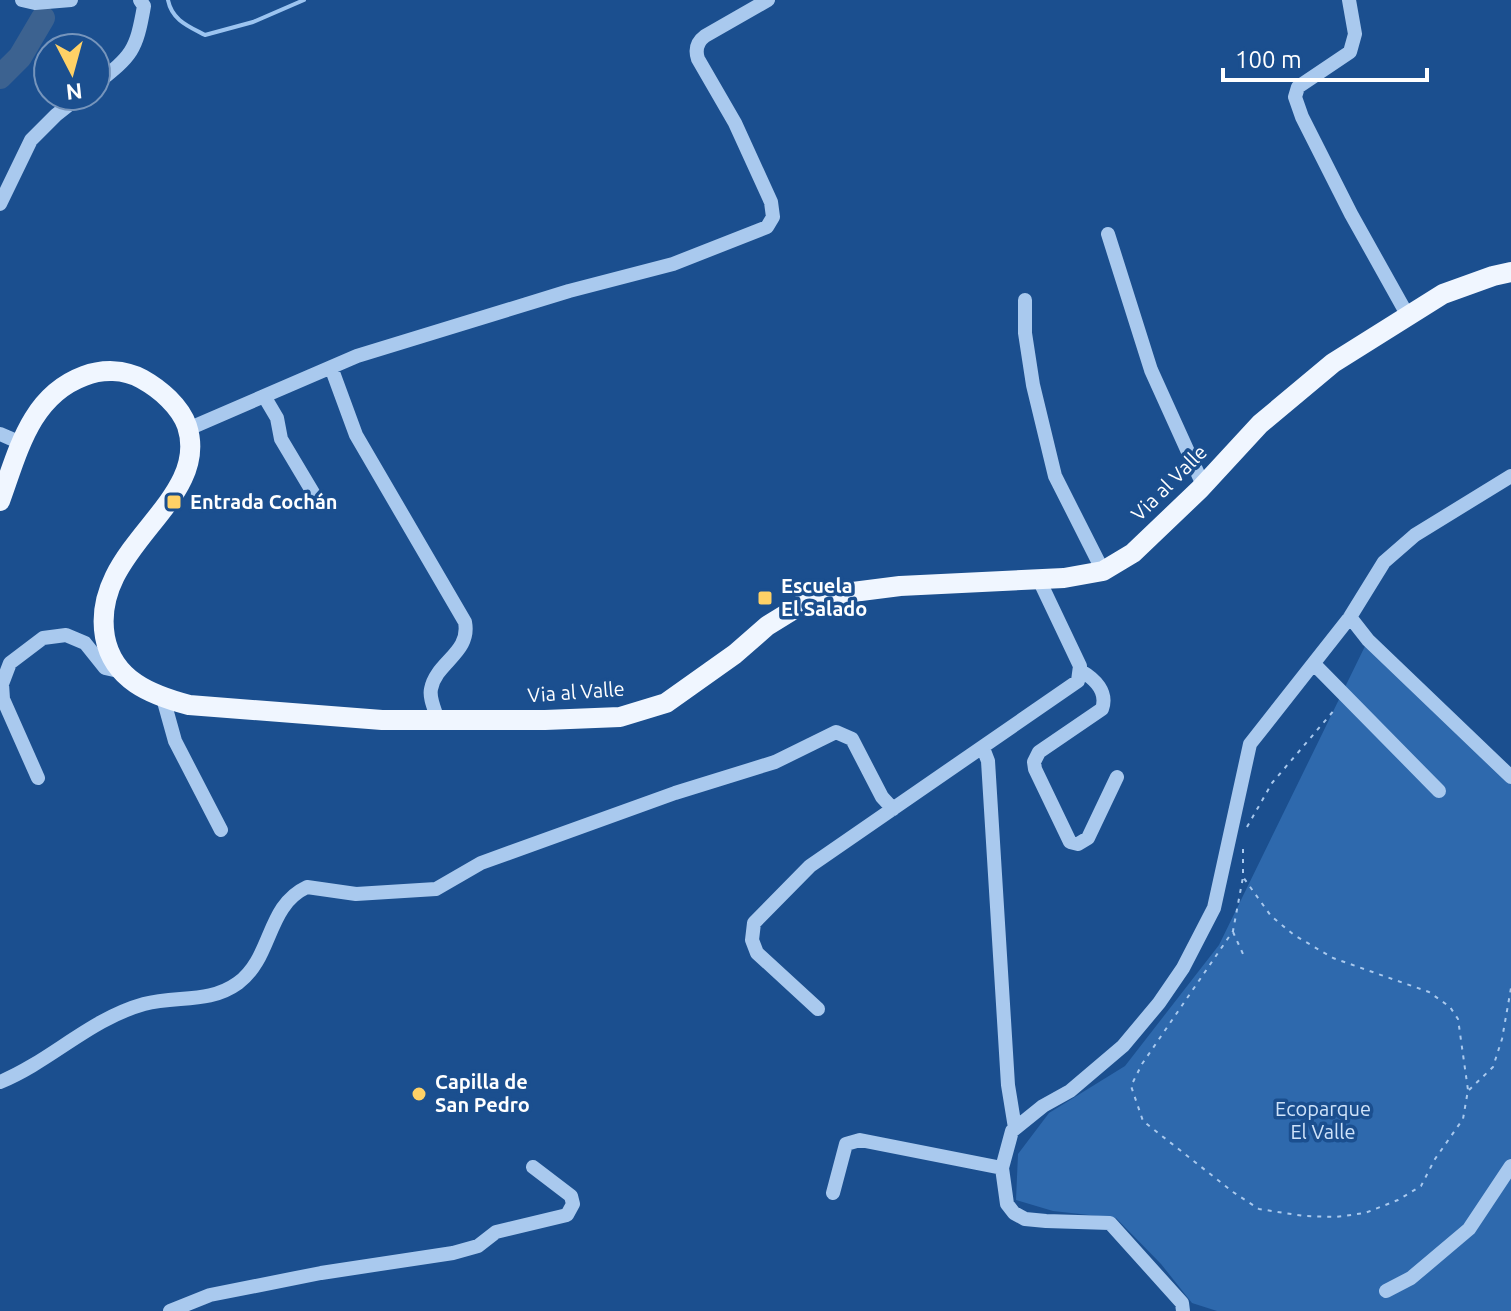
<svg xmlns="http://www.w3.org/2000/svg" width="1511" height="1311" font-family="Ubuntu,sans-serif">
<rect width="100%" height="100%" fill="#1b4f8f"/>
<!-- green -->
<path fill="#2e69ad" d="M1368,640L1511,774V1311H1217L1192,1303L1161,1264L1116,1218L1053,1211L1016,1200L1018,1154L1049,1113L1125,1066L1219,945Z"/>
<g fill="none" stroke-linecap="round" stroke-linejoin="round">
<!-- stream -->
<path stroke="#9cc4f0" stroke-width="4" d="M168,0C172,20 188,26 205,35L253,22L304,0"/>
<!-- river -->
<path stroke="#3c6290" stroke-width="24" d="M0,77L20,57L43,18"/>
<!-- path -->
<path stroke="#a9c9ee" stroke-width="2" stroke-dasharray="4 6" stroke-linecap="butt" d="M1247,827L1272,783L1336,708
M1243,849V877L1271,916L1294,935L1333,958L1429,992L1450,1007L1458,1019L1468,1090L1463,1119L1435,1159L1421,1186L1398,1200L1365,1213L1336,1217L1304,1216L1259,1209L1233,1192L1143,1121L1131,1086L1142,1064L1233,931L1243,877
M1233,932L1243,954
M1469,1090L1493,1067L1502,1039L1511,988"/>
<!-- minor -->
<path stroke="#a9c9ee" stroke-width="14" d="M22,0L35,3L71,0
M1349,0L1355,34L1350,52L1298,87L1295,97L1302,117L1351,214L1408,316
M96,84C132,55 136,52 144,6L140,0
M0,204L31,140L56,115L80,96
M1108,234L1151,370L1203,485
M1025,300V333L1033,385L1055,476L1103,571
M331,367L356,435L465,622C471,653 436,662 431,689C429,698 435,710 438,720
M264,396L277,418L281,439L315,496
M188,429L357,356L569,291L673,264L767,227L773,217L771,202L735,123L698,59C695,50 697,42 705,36L768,0
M0,434L21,443
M1350,617L1368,640L1511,777
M1314,664L1439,791
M1081,671C1095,679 1108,692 1102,709L1039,752L1034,762L1035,769L1070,842L1078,844L1088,838L1117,777
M163,698L175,741L221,830
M983,748L988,761L1008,1085L1015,1128
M38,778L3,699L2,684L10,663L43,638L66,635L85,643L105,668L123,672
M818,1009L757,953L752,940L754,923L810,866L1078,681L1080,666L1042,586L1043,579
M0,1082C51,1061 90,1019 144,1004C177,995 209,1004 238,983C273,957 266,906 307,887L356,894L436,889L481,863L675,793L775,762L836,732L852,739L882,797L893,809
M833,1193L846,1144L860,1140L1002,1168
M1386,1291L1411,1278L1469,1229L1511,1166
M170,1311L210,1295L321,1273L453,1253L478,1246L496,1232L567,1215L573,1204L571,1196L533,1167
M1183,1311L1182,1303L1110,1223L1046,1221L1025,1219L1014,1213L1007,1204L1002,1168L1012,1131L1043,1106L1070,1091L1123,1046L1159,1003L1183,968L1214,908L1250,744L1350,617L1384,562L1415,535L1511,476"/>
<!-- major -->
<path stroke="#f0f6ff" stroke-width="20" d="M0,501C18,452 30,396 84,376C102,369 124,369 142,379C160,389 180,406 187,426C212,503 89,547 105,637C113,680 151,695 189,705L382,720H545L620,717L666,703L735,654L767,626L801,605L845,593L900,586L1064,578L1103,571L1133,553L1200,489L1260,424L1333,363L1443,294L1493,276L1511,272"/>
</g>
<!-- markers -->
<g fill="#ffd166" stroke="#1b4f8f" stroke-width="3">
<rect x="166" y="494" width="16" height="16" rx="4"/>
<rect x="757" y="590" width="16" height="16" rx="4"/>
<circle cx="419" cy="1094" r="8"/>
</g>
<g text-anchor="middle" stroke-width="7" stroke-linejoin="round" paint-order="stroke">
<!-- street labels -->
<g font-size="20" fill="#fff" stroke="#1b4f8f">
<text transform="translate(1169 483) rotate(-45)" y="7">Via al Valle</text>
<text transform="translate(576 692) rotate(-4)" y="7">Via al Valle</text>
</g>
<!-- poi labels -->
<g font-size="20" font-weight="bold" fill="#fff" stroke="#1b4f8f" text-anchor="start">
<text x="190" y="509">Entrada Cochán</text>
<text x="781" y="593">Escuela<tspan x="781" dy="23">El Salado</tspan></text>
<text x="435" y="1089">Capilla de<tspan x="435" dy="23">San Pedro</tspan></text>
</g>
<!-- park labels -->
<g font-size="20" fill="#cfe3fa" stroke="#1b4f8f">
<text x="1323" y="1116">Ecoparque<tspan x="1323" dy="23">El Valle</tspan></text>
</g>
</g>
<!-- north arrow -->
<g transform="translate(72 72) rotate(174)"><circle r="38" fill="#1b4f8f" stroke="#7695bc" stroke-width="2"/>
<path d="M0-6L14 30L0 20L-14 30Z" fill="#ffd166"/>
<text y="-12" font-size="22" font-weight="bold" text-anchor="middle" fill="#ffffff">N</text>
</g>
<!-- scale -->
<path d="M1223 68v12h204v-12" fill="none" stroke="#ffffff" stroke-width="4"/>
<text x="1235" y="68" font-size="24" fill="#ffffff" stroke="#1b4f8f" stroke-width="6" paint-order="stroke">100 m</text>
</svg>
